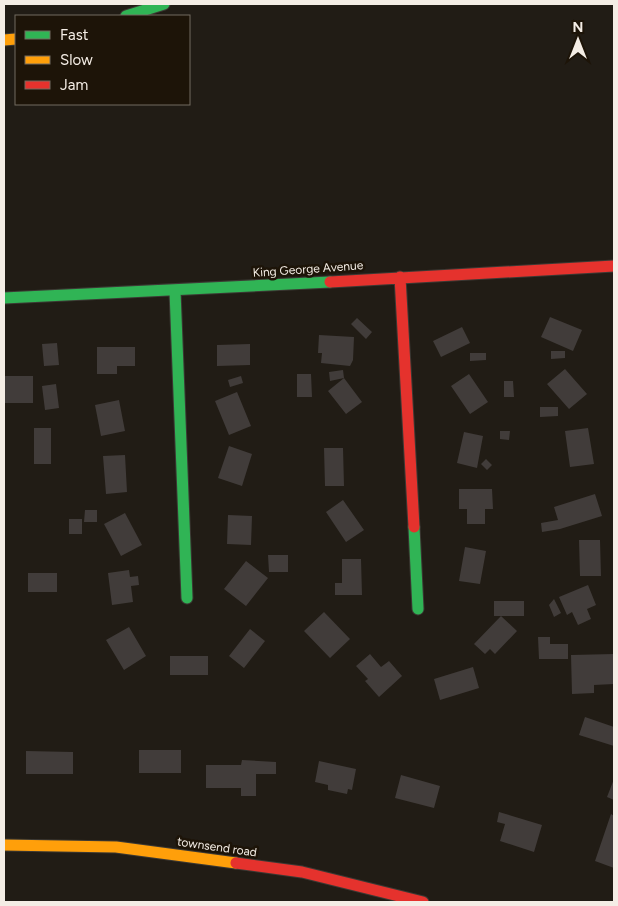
<svg xmlns="http://www.w3.org/2000/svg" width="618" height="906" font-family="Figtree,sans-serif">
<rect width="100%" height="100%" fill="#211c15"/>
<!-- building -->
<path fill="#413c3a" d="M550,317L582,330L573,351L541,337Z
M357,318L372,332L366,339L351,324Z
M462,327L470,343L441,357L433,341Z
M319,335L354,337L353,360L350,366L321,363L322,353H318Z
M57,343L59,365L44,366L42,344Z
M250,344V365L217,366V345Z
M97,347H135V366H117V374H97Z
M551,351H565V358L551,359Z
M470,353H486V360L470,361Z
M565,369L587,394L569,409L547,384Z
M343,370L344,378L330,381L329,372Z
M297,374H311L312,397H297Z
M469,374L488,402L470,414L451,386Z
M4,376H33V403H4Z
M241,376L243,383L230,387L228,380Z
M344,378L362,402L346,414L328,391Z
M504,381H513L514,397H504Z
M56,384L59,408L45,410L42,386Z
M237,392L251,426L229,435L215,401Z
M119,400L125,431L101,436L95,405Z
M540,407H558V416L540,417Z
M34,428H51V464H34Z
M588,428L594,464L570,467L565,431Z
M500,431H510L509,440L500,439Z
M464,432L483,436L477,468L457,463Z
M229,446L252,454L242,486L218,478Z
M324,448H343L344,486H325Z
M125,455L127,492L106,494L103,456Z
M486,459L492,465L487,470L481,464Z
M459,489H492L493,509H485V524H467V509H459Z
M595,494L602,516L560,529L542,532L541,523L558,520L554,507Z
M343,500L364,530L346,542L326,512Z
M85,510H97V522H84Z
M125,513L142,545L121,556L104,524Z
M228,515L252,516L251,545L227,544Z
M69,519H82V534H69Z
M579,540H600L601,576H580Z
M465,547L486,551L480,584L459,581Z
M268,555H288V572H269Z
M342,559H361L362,595H335V583H342Z
M246,561L268,578L246,606L224,589Z
M129,570L130,577L138,576L139,585L131,586L133,602L112,605L108,573Z
M28,573H57V592H28Z
M588,585L596,605L587,609L591,619L578,625L572,612L567,615L559,597Z
M554,599L561,613L554,617L549,605Z
M494,601H524V616H501L517,631L495,654L490,649L485,654L474,644L501,616H494Z
M324,612L350,639L330,658L304,631Z
M129,627L146,656L124,670L106,640Z
M250,629L265,641L244,668L229,656Z
M538,637H550V644H568V659H539Z
M370,654L381,667L389,661L402,676L379,697L365,681L368,679L356,666Z
M614,654V684L594,685V693L572,694L571,655Z
M170,656H208V675H170Z
M473,667L479,688L440,700L434,679Z
M585,717L614,727V746L579,735Z
M139,750H181V773H139Z
M26,751L73,752V774H26Z
M242,760L276,762V774H256V796H241V788H206V765H241Z
M319,761L356,769L352,790L348,789L347,794L328,790V785L315,782Z
M401,775L440,786L434,808L395,798Z
M614,779V800L607,797Z
M499,812L542,825L534,852L500,841L505,824L497,822Z
M611,814L614,816V868L595,861Z"/>
<g fill="none" stroke-linecap="round" stroke-linejoin="round">
<defs>
<path id="fast" d="M126,16L164,4
M175,291L187,598
M4,298L330,282
M414,527L418,609"/>
<path id="slow" d="M4,40L16,39
M4,845L116,847L236,863"/>
<path id="jam" d="M400,277L414,527
M330,282L614,266
M236,863L302,872L423,902"/>
</defs>
<!-- fast casing -->
<use href="#fast" stroke="#3c3934" stroke-width="13"/>
<!-- slow casing -->
<use href="#slow" stroke="#3c3934" stroke-width="13"/>
<!-- jam casing -->
<use href="#jam" stroke="#3c3934" stroke-width="13"/>
<!-- fast -->
<use href="#fast" stroke="#30b455" stroke-width="11"/>
<!-- slow -->
<use href="#slow" stroke="#ff9f0a" stroke-width="11"/>
<!-- jam -->
<use href="#jam" stroke="#e5322d" stroke-width="11"/>
</g>
<g text-anchor="middle" stroke-width="5" stroke-linejoin="round" paint-order="stroke">
<!-- street labels -->
<g font-size="12" fill="#f4ede5" stroke="#1d1408">
<text transform="translate(308 269) rotate(-4)" y="4">King George Avenue</text>
<text transform="translate(217 847) rotate(8)" y="4">townsend road</text>
</g>
</g>
<!-- border -->
<rect width="618" height="906" fill="none" stroke="#f4ede5" stroke-width="10"/>
<!-- legend -->
<rect x="15" y="15" width="175" height="90" fill="#1d1408" stroke="#736b60"/>
<rect x="25" y="31" width="25" height="8" fill="#30b455" stroke="#736b60"/>
<text x="60" y="40" font-size="15" fill="#f4ede5">Fast</text>
<rect x="25" y="56" width="25" height="8" fill="#ff9f0a" stroke="#736b60"/>
<text x="60" y="65" font-size="15" fill="#f4ede5">Slow</text>
<rect x="25" y="81" width="25" height="8" fill="#e5322d" stroke="#736b60"/>
<text x="60" y="90" font-size="15" fill="#f4ede5">Jam</text>
<!-- north arrow -->
<g transform="translate(578 40)" stroke="#1d1408" stroke-width="4" paint-order="stroke">
<path d="M0-4L9 19L0 12L-9 19Z" fill="#f4ede5"/>
<text y="-8" font-size="14" font-weight="bold" text-anchor="middle" fill="#f4ede5">N</text>
</g>
</svg>
